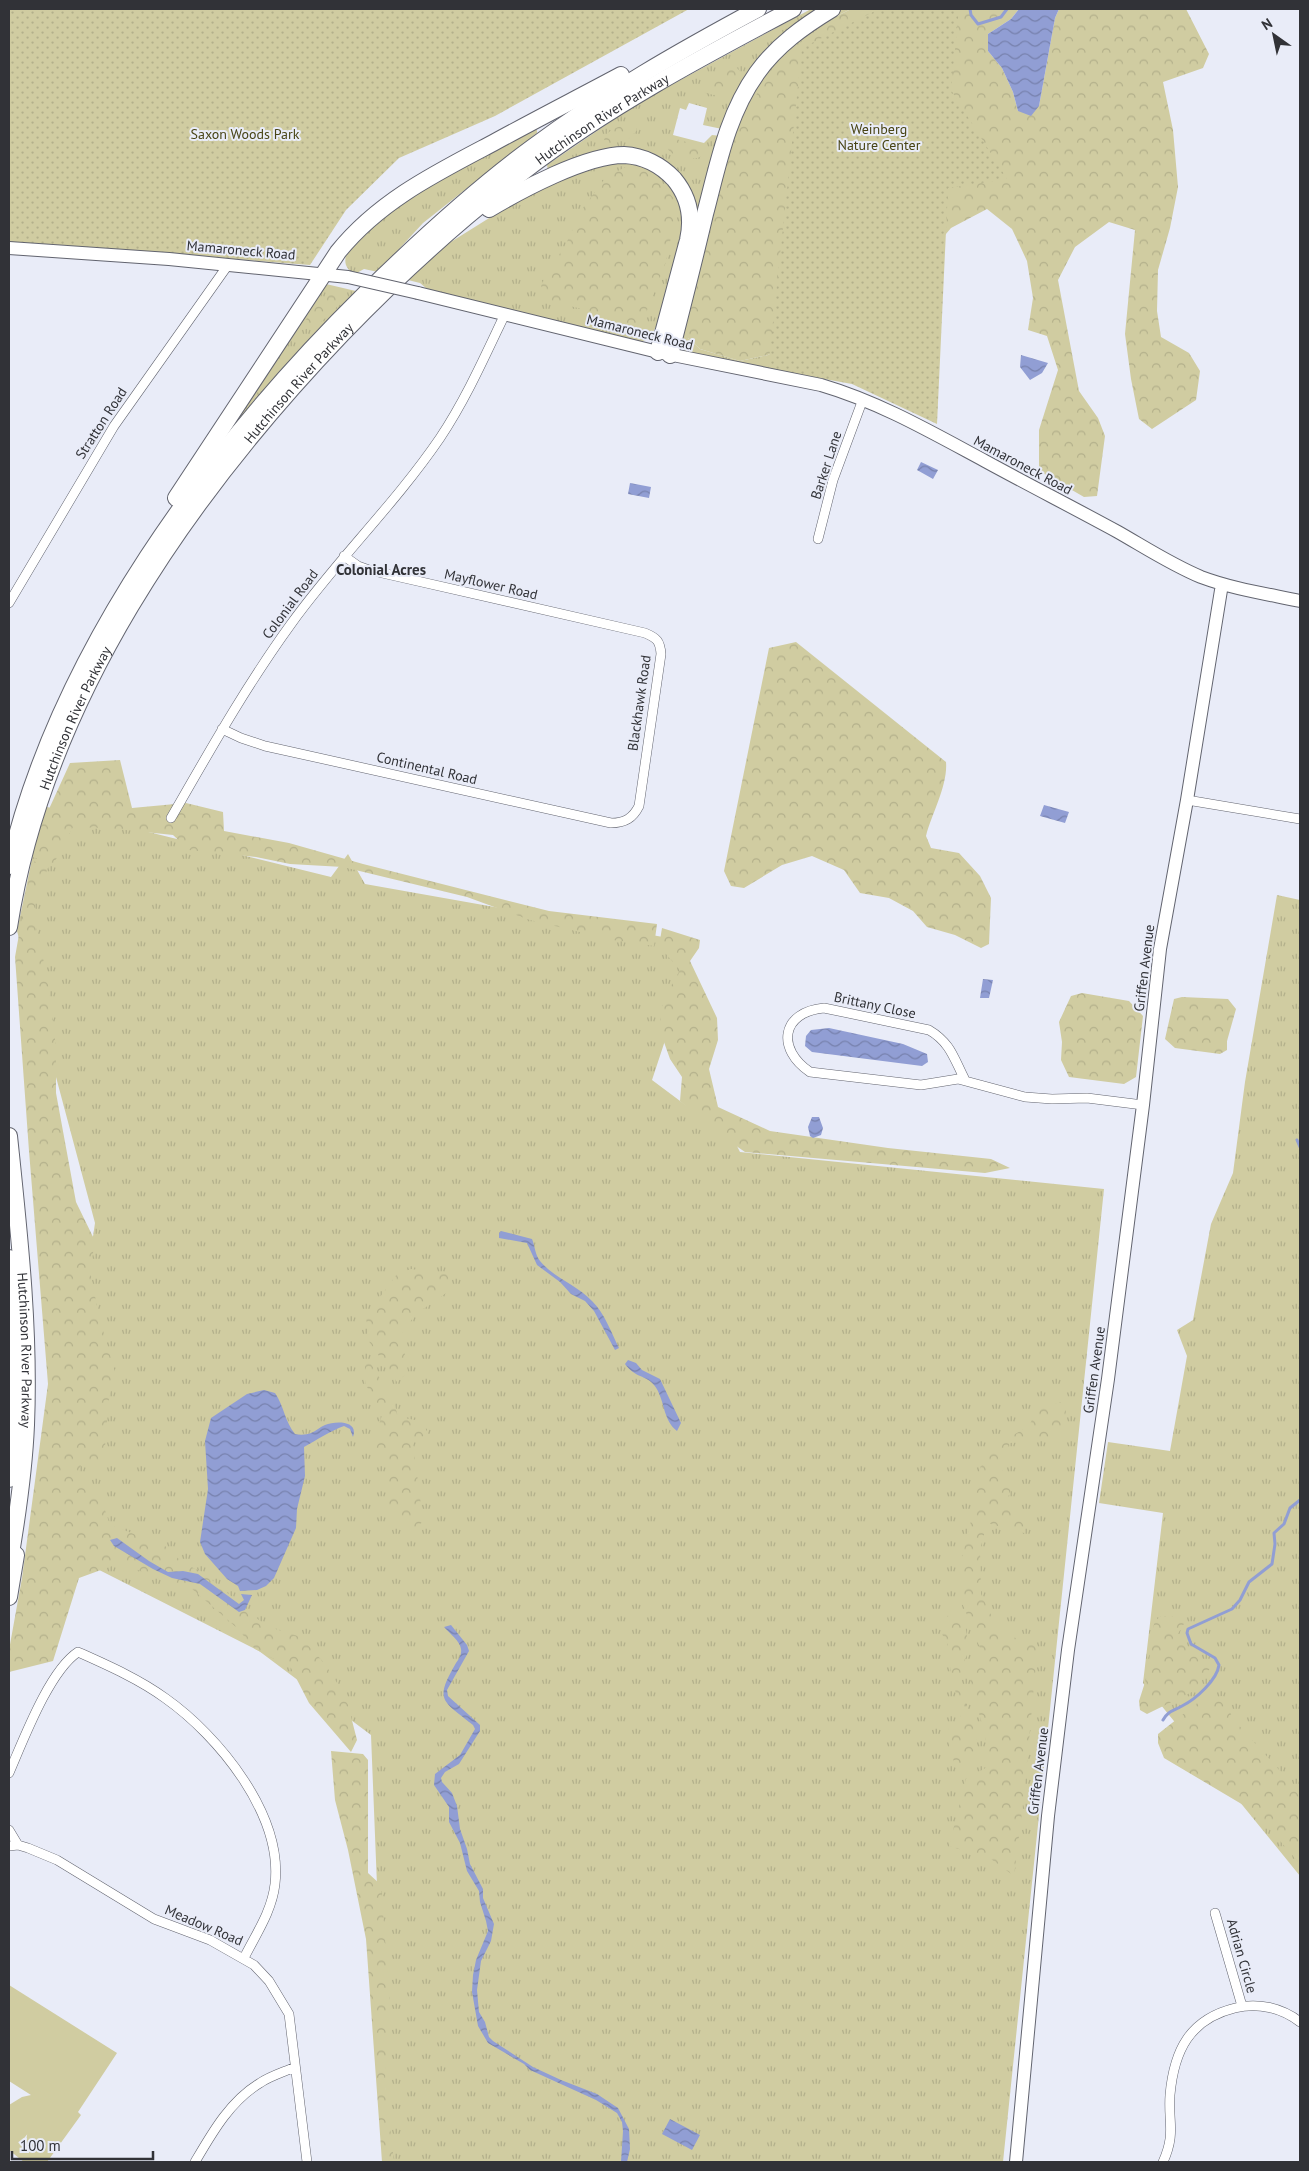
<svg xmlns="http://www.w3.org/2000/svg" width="1309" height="2171" font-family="'PT Sans',sans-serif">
<defs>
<pattern id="grass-tufts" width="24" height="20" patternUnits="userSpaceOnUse" patternTransform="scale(1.25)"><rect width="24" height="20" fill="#d0cca1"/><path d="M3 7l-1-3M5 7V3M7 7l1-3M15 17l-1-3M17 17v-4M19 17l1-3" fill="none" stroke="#b3b08b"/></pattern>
<pattern id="forest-crowns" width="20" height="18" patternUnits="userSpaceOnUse" patternTransform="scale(1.25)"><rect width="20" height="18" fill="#d0cca1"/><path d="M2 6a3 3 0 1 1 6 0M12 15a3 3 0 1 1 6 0" fill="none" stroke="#b3b08b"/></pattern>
<pattern id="park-dots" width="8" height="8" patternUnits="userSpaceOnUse" patternTransform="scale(1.25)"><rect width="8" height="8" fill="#d0cca1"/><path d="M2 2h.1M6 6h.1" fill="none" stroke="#b3b08b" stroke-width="1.8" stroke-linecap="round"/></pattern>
<pattern id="water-waves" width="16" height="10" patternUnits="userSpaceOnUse" patternTransform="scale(1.25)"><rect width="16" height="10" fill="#919ed4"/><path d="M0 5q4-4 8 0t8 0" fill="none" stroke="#7781ad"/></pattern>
</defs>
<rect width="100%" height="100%" fill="#e9ecf8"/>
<!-- grass -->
<path fill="url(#grass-tufts)" d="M811,9H824L809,18L722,129L703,125L707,108L689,103L686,110L680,108L673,135L704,143L712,135L721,136L701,217L660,158L548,171L547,165L638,103Z
M842,9H851L831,19L688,338L700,349L740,361L768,355L796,341L775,369L686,353L681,344L728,142L758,79L806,33Z
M534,129L537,130V133L423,223L378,272L364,269L355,274C346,269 344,264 346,254L384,213L432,179Z
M629,160L656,169L674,188L683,207V236L665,293L657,325L649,339L640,342L427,289L420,283L408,280L446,245L521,198L580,172Z
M326,284L360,292L281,370L235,424L231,421Z
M43,806L331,877L348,854L365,884L663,937L689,968L652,1080L735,1142L740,1152L1104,1189L1003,2162H388L371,1735L259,1651L48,1544L95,1223L17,931Z
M1277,895L1300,900V1876L1143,1683L1163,1513L1099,1503L1108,1442L1170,1451L1187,1356L1177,1330L1193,1320L1211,1224L1233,1173L1245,1082Z"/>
<!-- forest -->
<path fill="url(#forest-crowns)" d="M851,9H1019L1011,19L988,34V51L1002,68L1013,92L1018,111L1039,106L1055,18L1059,9H1186L1209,54L1203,68L1163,82L1173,130L1178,187L1170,228L1158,270L1157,311L1161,337L1189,353L1200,371L1196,400L1152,429L1139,419L1131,379L1125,334L1135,230L1109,222L1075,247L1058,280L1079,391L1098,418L1105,436L1097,496L1084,497L1039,471V430L1058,370L1047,336L1028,330L1033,298L1027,261L1012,229L987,209L951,228L915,271L768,355L740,361L700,349L688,338L686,312L739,123L777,61L831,19Z
M736,67L739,70L740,76L731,83L723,94L714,95L701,92L699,85L723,70Z
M634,124L637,130L630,138L616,141L610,146L604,144C603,129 622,125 634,124Z
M676,139L700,146L703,153L700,157C685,162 673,158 664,144L667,141Z
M628,166L649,170L657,177L674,199L676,212L666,262L646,313L638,325L620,323L591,311L544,300L541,286L548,271L565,246L582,209L607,176Z
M339,290L343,294C339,311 320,324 304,330L301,326C312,312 322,295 339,290Z
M796,642L946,762C948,785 932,813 926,836L931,848L959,853L980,876L991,898L989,944L981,948L955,935L927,927L913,911L889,898L860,893L844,870L812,856L782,865L744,888L731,886L724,871L769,648Z
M120,760L132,808L186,803L223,812L224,831L289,843L363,864L549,911L657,924L654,946L613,940L530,920L467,897L343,867L290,864L256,857L189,850L173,835L107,828L73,827L53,865L28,855L70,763Z
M32,861L49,865L35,901L36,926L48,981L56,1048V1093L76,1202L95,1241L90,1271L99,1316L115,1372L109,1398L104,1459L81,1465L78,1476L105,1510L110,1525L164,1545L183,1563L204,1573L266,1626L301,1637L325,1664L346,1697L357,1740L351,1752L309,1703L291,1668L255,1649L237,1628L191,1588L163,1580L120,1563L79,1578L53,1661L9,1672V1650L22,1578L48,1384L29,1151L15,957Z
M662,928L700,940L699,948L690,961L717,1018L718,1040L709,1069L718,1107L770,1131L888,1148L991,1159L1010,1168L985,1173L745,1152L713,1130L680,1101L682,1077L670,1059L659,1028L663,1000L680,970L659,946Z
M1082,993L1129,1001L1143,1016L1136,1077L1124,1084L1069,1077L1061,1060L1062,1042L1059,1022L1071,996Z
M1182,997L1228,999L1236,1009L1227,1041V1050L1220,1054L1175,1048L1165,1039L1174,999Z
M411,1269L452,1275L449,1291L416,1314L401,1334L408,1372L397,1382L368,1340L366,1316L397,1274Z
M366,1361L370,1362L394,1402L398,1417L421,1421L428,1433L413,1443L423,1521L416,1529C413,1528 408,1528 405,1527C383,1518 387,1484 389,1466L372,1447L383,1412C370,1390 361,1388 366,1361Z
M1067,1401L1063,1438L1010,1443L997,1463L1013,1486L1004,1506L1026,1515L1024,1533L987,1523L980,1550L981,1594L992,1617L1006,1634L1040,1648L1035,1674L1024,1796L1014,1876L991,1859L949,1846L966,1779L989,1766L985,1734L970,1682L980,1648L961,1600L962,1557L975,1505V1480L986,1456L1008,1438L1029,1426L1038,1407Z
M952,1611L965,1625L967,1636V1655L961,1669L960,1678L965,1703L974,1720L977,1737V1761L965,1765L957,1772L949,1745L948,1728L962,1722L948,1657V1645L942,1634L945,1619Z
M1161,1616L1181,1617L1185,1622L1176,1637L1212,1666L1192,1692L1147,1714L1140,1710L1139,1701L1148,1673L1152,1631L1155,1621Z
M1223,1696L1233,1719L1300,1793V1864L1255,1812L1164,1758L1158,1743V1734L1200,1701Z
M331,1751L363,1754L368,1760V1873L381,1885L390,2003L385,2082L394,2162H382L366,1939L348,1850L335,1800Z"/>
<!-- park -->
<path fill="url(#park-dots)" d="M9,9H689L495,116L399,158L346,210L310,265L9,242Z
M879,9H959L951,90L1007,179L948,188L937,424L852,384L768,369L802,48Z"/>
<!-- garden -->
<path fill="#d0cca1" d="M9,1985L117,2053L78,2112L81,2115L47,2162H24L9,2150V2105L22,2097L31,2095L9,2081Z"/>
<!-- water -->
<path fill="url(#water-waves)" d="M1019,9H1059L1055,18L1039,106L1031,116L1018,111L1013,92L1002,68L988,51V34L1011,19Z
M1021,355L1048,363L1042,373L1030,380L1020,367Z
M921,462L938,470L933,479L917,470Z
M630,483L651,487L649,498L628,494Z
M1044,805L1069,812L1065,823L1040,816Z
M983,979L993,980L989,998H980Z
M829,1028L903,1044L927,1054L928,1062L922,1066L812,1052L805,1046L806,1036L811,1030Z
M812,1117H819L823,1128L821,1135L813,1138L810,1136L808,1127Z
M501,1231L532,1239C535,1246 535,1255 540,1261C554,1278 577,1285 592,1301C605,1314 611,1332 619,1348L615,1350L594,1311L585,1301L571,1294L560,1282L537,1265L527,1243L499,1238V1233Z
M628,1360L636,1363L642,1370L660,1379L681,1423L677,1431C662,1420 665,1398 654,1385C646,1375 635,1378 625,1364Z
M264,1390L275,1393C284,1406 285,1422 295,1434C300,1435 306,1435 311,1433C316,1431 320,1427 325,1425C335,1421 359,1420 353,1437L350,1429L344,1426C330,1431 317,1440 304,1447L305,1476L297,1509L296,1528L274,1578L266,1586L257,1590L240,1591L238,1586L227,1579L205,1554L200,1542L208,1489L205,1441L211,1418L247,1394Z
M117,1538L149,1561L168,1572L183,1571L198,1574L239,1604L244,1600L241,1594L252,1595L245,1610L239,1612L200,1584L172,1578L153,1569L114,1546L110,1540Z
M451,1625L467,1645L469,1651L447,1690L448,1696L480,1725V1731L459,1764L445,1772L441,1778L442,1782L452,1793L457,1806L460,1829L467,1849L470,1864L483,1889V1898L494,1924L491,1941L481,1961L477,1990L479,2012L485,2022L489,2037L493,2041L533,2067L561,2080L597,2094L618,2108L629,2129L630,2149L627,2162H621L623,2131L622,2122L617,2113L596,2100L530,2070L524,2064L488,2043L478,2026L472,1992L473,1975L476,1960L488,1931L486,1921L480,1902L479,1891L467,1871L460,1843L449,1822V1807L434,1785L435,1774L460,1755L475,1729L473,1725C442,1700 434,1701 456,1663C459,1659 462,1654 461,1649C460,1641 449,1633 444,1627Z
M670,2119L700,2135L692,2150L662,2134Z"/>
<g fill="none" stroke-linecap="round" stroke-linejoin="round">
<!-- stream -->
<path stroke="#919ed4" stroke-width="3" d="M970,9L971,15L978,24L1001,17L1007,9
M1297,1140L1300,1147
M1163,1720C1168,1711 1173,1711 1182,1706C1196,1699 1217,1680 1219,1665L1215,1658L1191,1644L1187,1633L1188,1629L1232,1609L1240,1600L1249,1582L1272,1564L1275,1544L1274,1533L1284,1524L1290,1508L1300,1500"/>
<defs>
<path id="street" d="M818,539L833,480L863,399
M9,603L114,426L228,265
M222,729L241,738L265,746L611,823C625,823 633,818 639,806L661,654C660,641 657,638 645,633L369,570L358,566L344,556
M1187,800L1300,819
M171,818C209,752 246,686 291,624C337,560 395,504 440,438C466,399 485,356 505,314
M965,1080C954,1059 951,1043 929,1030L824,1008C781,1012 776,1049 810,1072L921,1085L958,1079L1025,1097L1052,1099L1087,1098L1143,1105
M9,1773C23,1741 49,1671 78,1652C107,1665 139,1679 165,1698C219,1736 283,1815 275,1884C272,1911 256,1934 244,1958
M9,1830L18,1845
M9,1846L18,1845L28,1848L57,1860L154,1919L210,1940L254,1965L269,1981L289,2014L307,2162
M1215,1913L1242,2006
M195,2162C212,2133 230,2101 260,2083C270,2076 284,2072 295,2067
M1163,2162C1176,2133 1168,2123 1170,2095C1174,2050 1190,2019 1235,2008C1258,2002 1282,2008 1300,2022"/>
<path id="secondary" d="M9,248L169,259L348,277
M418,293L658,352L821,385C879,402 931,432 985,461C1029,485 1074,508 1118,532C1146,548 1172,565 1201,577C1233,589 1267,594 1300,601
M1016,2162L1048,1816L1068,1650L1108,1379L1143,1105L1160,949L1187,800L1222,584"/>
<g id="highway">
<path d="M489,209C521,190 586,155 624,155C643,156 661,165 674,179C689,197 693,218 688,240L658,352"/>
<path d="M670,355C682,308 694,261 705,214C718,165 727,115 757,73C777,45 804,26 832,9"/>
<path d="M176,498L338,252C379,201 436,173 493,143C535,120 578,98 621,75"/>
<path d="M9,866C59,651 210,447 365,294C418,242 473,191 533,147C604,94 680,51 758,9"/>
<path id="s1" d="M9,927C44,701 187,496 342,334C399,275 459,220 524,171C608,107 700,58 793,9"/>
<path id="s2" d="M9,1136C19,1232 30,1328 26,1425C24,1472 17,1519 9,1565"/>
<path d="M9,1258C15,1332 15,1405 9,1479"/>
<path d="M9,1597L16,1555"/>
</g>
</defs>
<!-- street casing -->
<use href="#street" stroke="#62646f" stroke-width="10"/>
<!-- secondary casing -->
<use href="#secondary" stroke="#62646f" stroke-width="14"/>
<!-- highway casing -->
<use href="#highway" stroke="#62646f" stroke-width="18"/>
<!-- street -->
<use href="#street" stroke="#fff" stroke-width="9"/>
<!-- secondary -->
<use href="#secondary" stroke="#fff" stroke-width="12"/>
<!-- highway -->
<use href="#highway" stroke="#fff" stroke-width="16"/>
<defs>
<path id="secondary-bridge" d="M348,277L418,293"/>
</defs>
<!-- secondary-bridge casing -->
<use href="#secondary-bridge" stroke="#62646f" stroke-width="14" stroke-linecap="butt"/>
<!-- secondary-bridge -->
<use href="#secondary-bridge" stroke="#fff" stroke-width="12"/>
</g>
<g text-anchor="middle" stroke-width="4" stroke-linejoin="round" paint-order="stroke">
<!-- street labels -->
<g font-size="14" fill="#313237" stroke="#e9ecf8">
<text dy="5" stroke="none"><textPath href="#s1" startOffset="1029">Hutchinson River Parkway</textPath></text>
<text transform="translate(241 250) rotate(5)" y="5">Mamaroneck Road</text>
<text transform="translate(640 332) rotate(14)" y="5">Mamaroneck Road</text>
<text dy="5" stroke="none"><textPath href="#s1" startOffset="625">Hutchinson River Parkway</textPath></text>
<text transform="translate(101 423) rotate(-57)" y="5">Stratton Road</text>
<text transform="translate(826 465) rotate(-72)" y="5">Barker Lane</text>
<text transform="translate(1023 465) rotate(28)" y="5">Mamaroneck Road</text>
<text transform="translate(491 584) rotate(13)" y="5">Mayflower Road</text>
<text transform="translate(290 604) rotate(-53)" y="5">Colonial Road</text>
<text transform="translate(639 703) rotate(-82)" y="5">Blackhawk Road</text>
<text dy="5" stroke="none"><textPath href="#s1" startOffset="220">Hutchinson River Parkway</textPath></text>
<text transform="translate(427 768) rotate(13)" y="5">Continental Road</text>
<text transform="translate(1144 968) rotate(-83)" y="5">Griffen Avenue</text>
<text transform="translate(875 1005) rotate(12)" y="5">Brittany Close</text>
<text dy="5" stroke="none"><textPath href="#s2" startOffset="215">Hutchinson River Parkway</textPath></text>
<text transform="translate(1094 1370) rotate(-82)" y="5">Griffen Avenue</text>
<text transform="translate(1038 1771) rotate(-83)" y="5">Griffen Avenue</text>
<text transform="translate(204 1925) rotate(23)" y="5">Meadow Road</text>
<text transform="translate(1242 1956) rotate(74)" y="5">Adrian Circle</text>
</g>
<!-- park labels -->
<g font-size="14" fill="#484415" stroke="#e9ecf8">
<text x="879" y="134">Weinberg<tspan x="879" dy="16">Nature Center</tspan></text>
<text x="245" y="139">Saxon Woods Park</text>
</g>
<!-- neighbourhood labels -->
<g font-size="15" font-weight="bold" fill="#313237" stroke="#e9ecf8">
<text x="381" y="575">Colonial Acres</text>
</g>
</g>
<!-- border -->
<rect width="1309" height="2171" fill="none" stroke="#313237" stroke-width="20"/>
<!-- north arrow -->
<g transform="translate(1274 35) rotate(327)" stroke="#e9ecf8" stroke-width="4" paint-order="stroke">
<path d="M0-4L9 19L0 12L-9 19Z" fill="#313237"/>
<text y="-8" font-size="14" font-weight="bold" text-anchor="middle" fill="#313237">N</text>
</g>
<!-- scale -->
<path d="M12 2151v8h141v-8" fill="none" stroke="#313237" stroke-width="2.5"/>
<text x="20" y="2151" font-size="15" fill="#313237" stroke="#e9ecf8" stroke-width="4" paint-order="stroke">100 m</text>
</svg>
